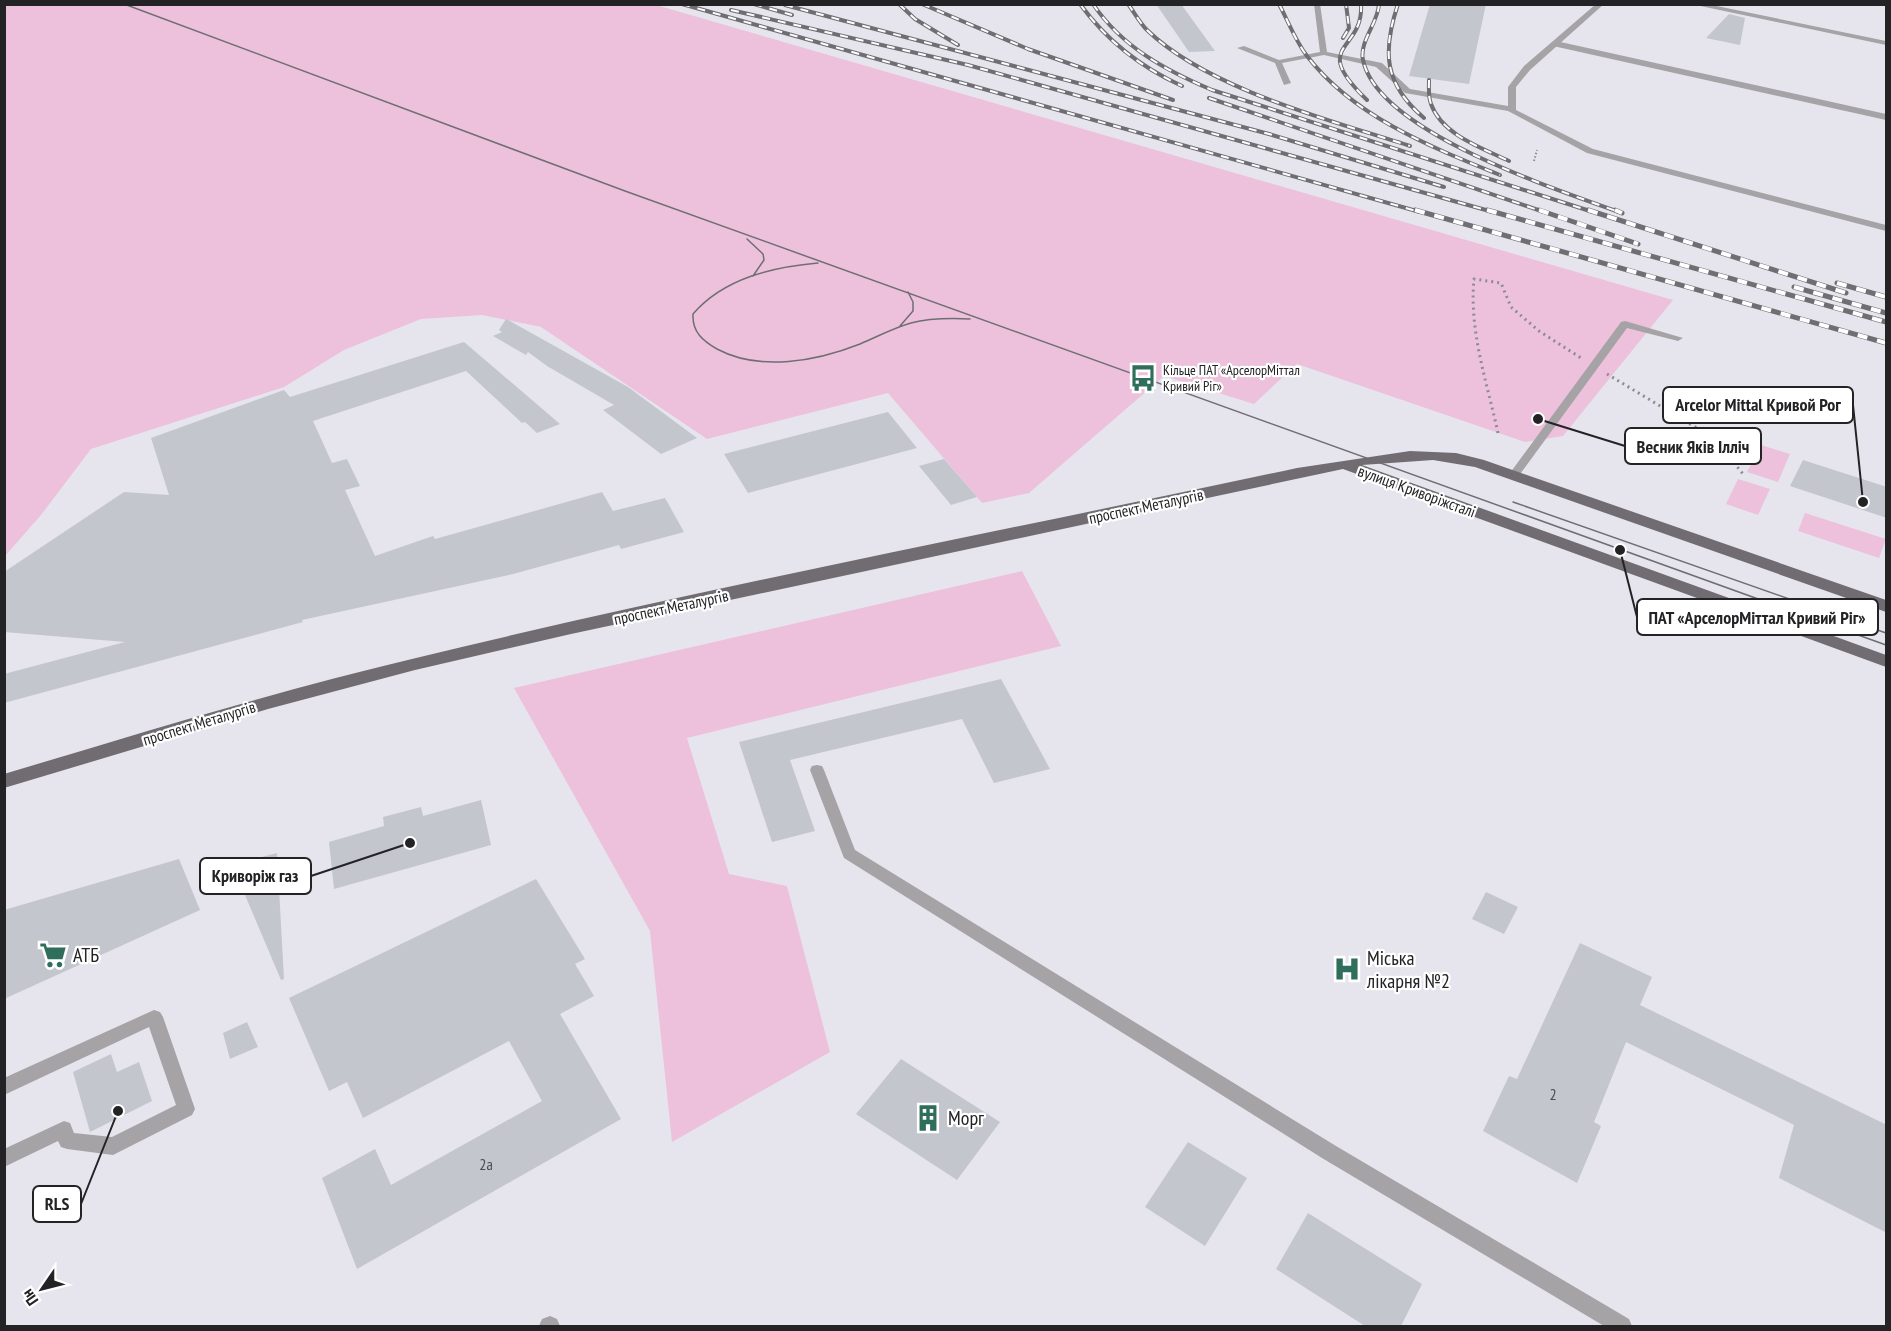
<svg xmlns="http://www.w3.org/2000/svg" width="1891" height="1331" font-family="'PT Sans Narrow',sans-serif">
<rect width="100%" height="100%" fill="#e6e5ed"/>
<!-- green -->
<path fill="#edc1db" d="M5,5H656L1673,300L1563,436L1525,442L1297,364L1254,404L1164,376L1029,493L982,503L888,393L707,439L541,327L482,315L421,319L344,350L284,387L91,449L41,515L5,556Z
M1761,445L1790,454L1778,482L1747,472Z
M1738,479L1770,489L1758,515L1726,504Z
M1805,513L1886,539L1879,558L1798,531Z
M1022,571L1061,646L687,738L729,874L787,886L830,1052L672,1142L650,931L514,688Z"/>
<!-- building -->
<path fill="#c3c6cd" d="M1156,4H1181L1215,51L1189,52Z
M1430,4H1486L1469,84L1409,76Z
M1729,14L1745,18L1740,45L1706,38Z
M506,319L628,387L697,438L661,454L603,410L614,405L547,366L528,352L526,355L493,336L502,332L499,330Z
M464,342L560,424L537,433L525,422L522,423L466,371L313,421L332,463L347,459L360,486L345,490L375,556L433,536L435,539L602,492L613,511L665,498L684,532L621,549L619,545L513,574L302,620L303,622L4,703V674L125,642L4,632V572L124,492L169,495L151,438L284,390L290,397Z
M888,412L917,448L748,493L724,454Z
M944,459L977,497L951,505L919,466Z
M1803,460L1887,487V518L1790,486Z
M1001,679L1050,769L994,783L962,719L790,760L815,831L772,842L739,742Z
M481,800L491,845L334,889L329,842L384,826L383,817L421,807L423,816Z
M277,853L284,979L281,980L245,895L243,862Z
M179,859L200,910L4,999V910Z
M536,879L585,959L575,964L594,996L560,1014L621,1119L357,1269L322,1178L375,1149L391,1185L542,1101L509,1041L363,1118L347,1082L329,1091L289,998Z
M1486,892L1518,907L1504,934L1472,919Z
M1580,943L1652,977L1640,1005L1887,1125V1233L1779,1178L1794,1125L1626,1042L1594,1122L1601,1126L1577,1183L1483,1131L1509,1076L1517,1079Z
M247,1022L258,1047L230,1059L223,1033Z
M111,1054L117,1072L139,1062L152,1101L90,1132L73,1072Z
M901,1059L1000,1122L957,1180L856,1114Z
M1188,1142L1247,1178L1205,1246L1145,1207Z
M1308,1213L1422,1284L1401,1326H1365L1276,1269Z"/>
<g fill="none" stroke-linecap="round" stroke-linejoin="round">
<!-- path-far1 -->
<path stroke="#8d8c92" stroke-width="2" stroke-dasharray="1.5 2" stroke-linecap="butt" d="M1534,161L1537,150"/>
<!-- path -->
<path stroke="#8d8c92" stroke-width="3" stroke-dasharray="2 4" stroke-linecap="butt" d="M1607,374L1715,439L1743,474
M1498,433C1487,382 1469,332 1474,279L1501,283L1511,307L1539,331L1581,358"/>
<!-- lane -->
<path fill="#a6a3a6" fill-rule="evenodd" d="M1314,4H1320L1327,52L1382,63L1410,89L1508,106V87L1524,66L1596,4H1604L1530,70L1516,87V110L1593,149L1886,225V231L1587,153L1508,111L1405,93L1376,67L1324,55L1282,63L1291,83L1284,85L1275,63L1237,48L1244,46L1279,60L1320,52Z
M1691,4H1707L1886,41V45Z
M1625,321L1683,338L1678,341L1627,328L1518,477H1510L1508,475L1510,473L1621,322Z
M817,765L822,766L824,770L855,850L1336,1146L1629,1319L1632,1326H1604L1322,1158L844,858L810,770L812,766Z
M154,1010L160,1012L163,1017L195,1109L192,1115L113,1155L67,1149L61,1147L58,1141L4,1167V1149L64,1121L70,1123L74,1133L112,1137L176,1105L149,1027L4,1095V1078Z
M550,1316L557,1319L560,1326H539L542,1319Z"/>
<!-- street -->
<path fill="#a6a3a6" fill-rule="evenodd" d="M1556,41L1886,114V120L1553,46L1551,44Z"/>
<!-- primary -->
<path fill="#706c71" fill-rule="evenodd" d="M1410,451L1456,453L1484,460L1886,600V612L1475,467L1433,460L1362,465L1886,655V667L1343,469L571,634L415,670L268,709L4,788V774C141,733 277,691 416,658C708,587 1003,531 1297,468Z"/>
<!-- tram -->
<path stroke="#6f6e73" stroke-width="1.5" d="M124,4L625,191L1886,645
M747,239L763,254L764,260L753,276
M818,263C773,267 724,278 693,314C692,332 703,341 717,349C760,372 817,361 860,344C877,337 893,328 911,323C930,318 950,318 970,319
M900,326L913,311V302L908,292
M1513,502L1886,633"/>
<defs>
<path id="rail-far1" d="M682,4L1420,212
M754,4L792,15
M899,4L915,19L958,45
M922,4L1028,49L1173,100
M1080,4C1107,41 1140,67 1182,86
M1093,4C1122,47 1165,70 1212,90L1593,212
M1128,4C1134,12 1140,23 1147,30C1208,89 1330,120 1410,146
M1279,4C1288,21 1295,40 1307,56C1354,117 1431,147 1500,175
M1361,4C1364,53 1308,43 1367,100
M1379,4C1378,23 1359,42 1363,60C1378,132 1556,189 1619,212
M1398,4C1382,52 1384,84 1424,118
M785,5L1269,134L1444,187
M731,10L968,65L1493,212
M1343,38L1349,28L1346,4
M1429,80C1429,88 1428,96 1431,104C1442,135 1482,148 1509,161
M1209,98L1544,212"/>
<path id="rail" d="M1415,210L1886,343
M1487,210L1886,322
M1539,210L1638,244
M1588,210L1846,293
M1615,210L1622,213
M1837,283L1886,297
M1794,287L1886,313"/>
</defs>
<!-- rail-far1 casing -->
<use href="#rail-far1" stroke="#6f6e73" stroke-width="4"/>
<!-- rail casing -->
<use href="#rail" stroke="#6f6e73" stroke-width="5"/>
<!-- rail-far1 -->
<use href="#rail-far1" stroke="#fff" stroke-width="2" stroke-dasharray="8" stroke-linecap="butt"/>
<!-- rail -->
<use href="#rail" stroke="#fff" stroke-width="4" stroke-dasharray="10" stroke-linecap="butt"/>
</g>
<!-- icons -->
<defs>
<symbol id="bus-bare" viewBox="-9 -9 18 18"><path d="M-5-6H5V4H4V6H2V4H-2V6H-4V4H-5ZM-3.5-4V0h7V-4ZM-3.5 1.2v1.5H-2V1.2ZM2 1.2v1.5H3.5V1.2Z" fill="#2f6e5b" stroke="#fff" stroke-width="2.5" paint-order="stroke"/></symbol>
<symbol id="supermarket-bare" viewBox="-9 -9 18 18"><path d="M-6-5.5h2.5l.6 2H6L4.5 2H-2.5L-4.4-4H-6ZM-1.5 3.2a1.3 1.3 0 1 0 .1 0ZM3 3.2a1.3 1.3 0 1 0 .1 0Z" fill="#2f6e5b" stroke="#fff" stroke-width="2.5" paint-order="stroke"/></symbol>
<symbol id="hospital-bare" viewBox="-9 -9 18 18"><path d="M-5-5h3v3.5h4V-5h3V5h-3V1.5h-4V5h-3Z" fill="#2f6e5b" stroke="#fff" stroke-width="2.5" paint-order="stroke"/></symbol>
<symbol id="building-bare" viewBox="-9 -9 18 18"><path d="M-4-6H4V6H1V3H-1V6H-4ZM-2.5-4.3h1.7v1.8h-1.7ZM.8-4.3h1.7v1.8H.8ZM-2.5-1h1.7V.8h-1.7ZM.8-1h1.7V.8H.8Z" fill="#2f6e5b" stroke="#fff" stroke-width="2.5" paint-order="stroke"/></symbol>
</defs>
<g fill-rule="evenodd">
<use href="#bus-bare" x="1124" y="359" width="38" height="38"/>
<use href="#supermarket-bare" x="34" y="936" width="38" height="38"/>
<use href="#hospital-bare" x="1328" y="950" width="38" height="38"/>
<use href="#building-bare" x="909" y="1099" width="38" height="38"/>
</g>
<g text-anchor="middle" stroke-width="4.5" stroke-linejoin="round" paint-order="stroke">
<!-- far-poi labels -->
<g font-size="14" fill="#232326" stroke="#fff" text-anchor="start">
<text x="1163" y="375">Кільце ПАТ «АрселорМіттал<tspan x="1163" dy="16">Кривий Ріг»</tspan></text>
</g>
<!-- street labels -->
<g font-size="16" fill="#232326" stroke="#fff">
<text transform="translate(1417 491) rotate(20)" y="6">вулиця Криворіжсталі</text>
<text transform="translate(1146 506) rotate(-12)" y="6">проспект Металургів</text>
<text transform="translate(671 607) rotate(-12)" y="6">проспект Металургів</text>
<text transform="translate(199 723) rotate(-17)" y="6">проспект Металургів</text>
</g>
<!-- near-number labels -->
<g font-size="16" fill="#4b4c50">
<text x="1553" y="1100">2</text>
<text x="486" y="1170">2а</text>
</g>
<!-- near-poi labels -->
<g font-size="20" fill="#232326" stroke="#fff" text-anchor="start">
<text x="73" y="962">АТБ</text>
<text x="1367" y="965">Міська<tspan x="1367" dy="23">лікарня №2</tspan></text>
<text x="948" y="1125">Морг</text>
</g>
</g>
<!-- callouts -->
<path fill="none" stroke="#232326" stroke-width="2" d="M1863 502L1853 405M1538 419L1625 446M1620 550L1637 617M410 843L311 876M118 1111L81 1204"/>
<g fill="#232326" stroke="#fff" stroke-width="2">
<circle cx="1863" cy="502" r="6"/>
<circle cx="1538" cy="419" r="6"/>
<circle cx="1620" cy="550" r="6"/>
<circle cx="410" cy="843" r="6"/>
<circle cx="118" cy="1111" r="6"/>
</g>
<g fill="#fff" stroke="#232326" stroke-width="2">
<rect x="1663" y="387" width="190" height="36" rx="6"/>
<rect x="1625" y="428" width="136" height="36" rx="6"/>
<rect x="1637" y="599" width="241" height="36" rx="6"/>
<rect x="200" y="858" width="111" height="36" rx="6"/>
<rect x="33" y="1186" width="48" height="36" rx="6"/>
</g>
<g font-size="18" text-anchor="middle" font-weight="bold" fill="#232326">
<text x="1758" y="411">Arcelor Mittal Кривой Рог</text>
<text x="1693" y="453">Весник Яків Ілліч</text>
<text x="1757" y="624">ПАТ «АрселорМіттал Кривий Ріг»</text>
<text x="255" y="882">Криворіж газ</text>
<text x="57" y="1210">RLS</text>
</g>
<!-- border -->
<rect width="1891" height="1331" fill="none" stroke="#232326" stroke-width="12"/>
<!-- north arrow -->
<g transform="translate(42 1289) rotate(235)" stroke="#ffffff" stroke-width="4.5" paint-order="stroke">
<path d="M0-4.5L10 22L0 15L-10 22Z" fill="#232326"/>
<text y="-9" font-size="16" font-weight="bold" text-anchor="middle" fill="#232326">Пн</text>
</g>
</svg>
